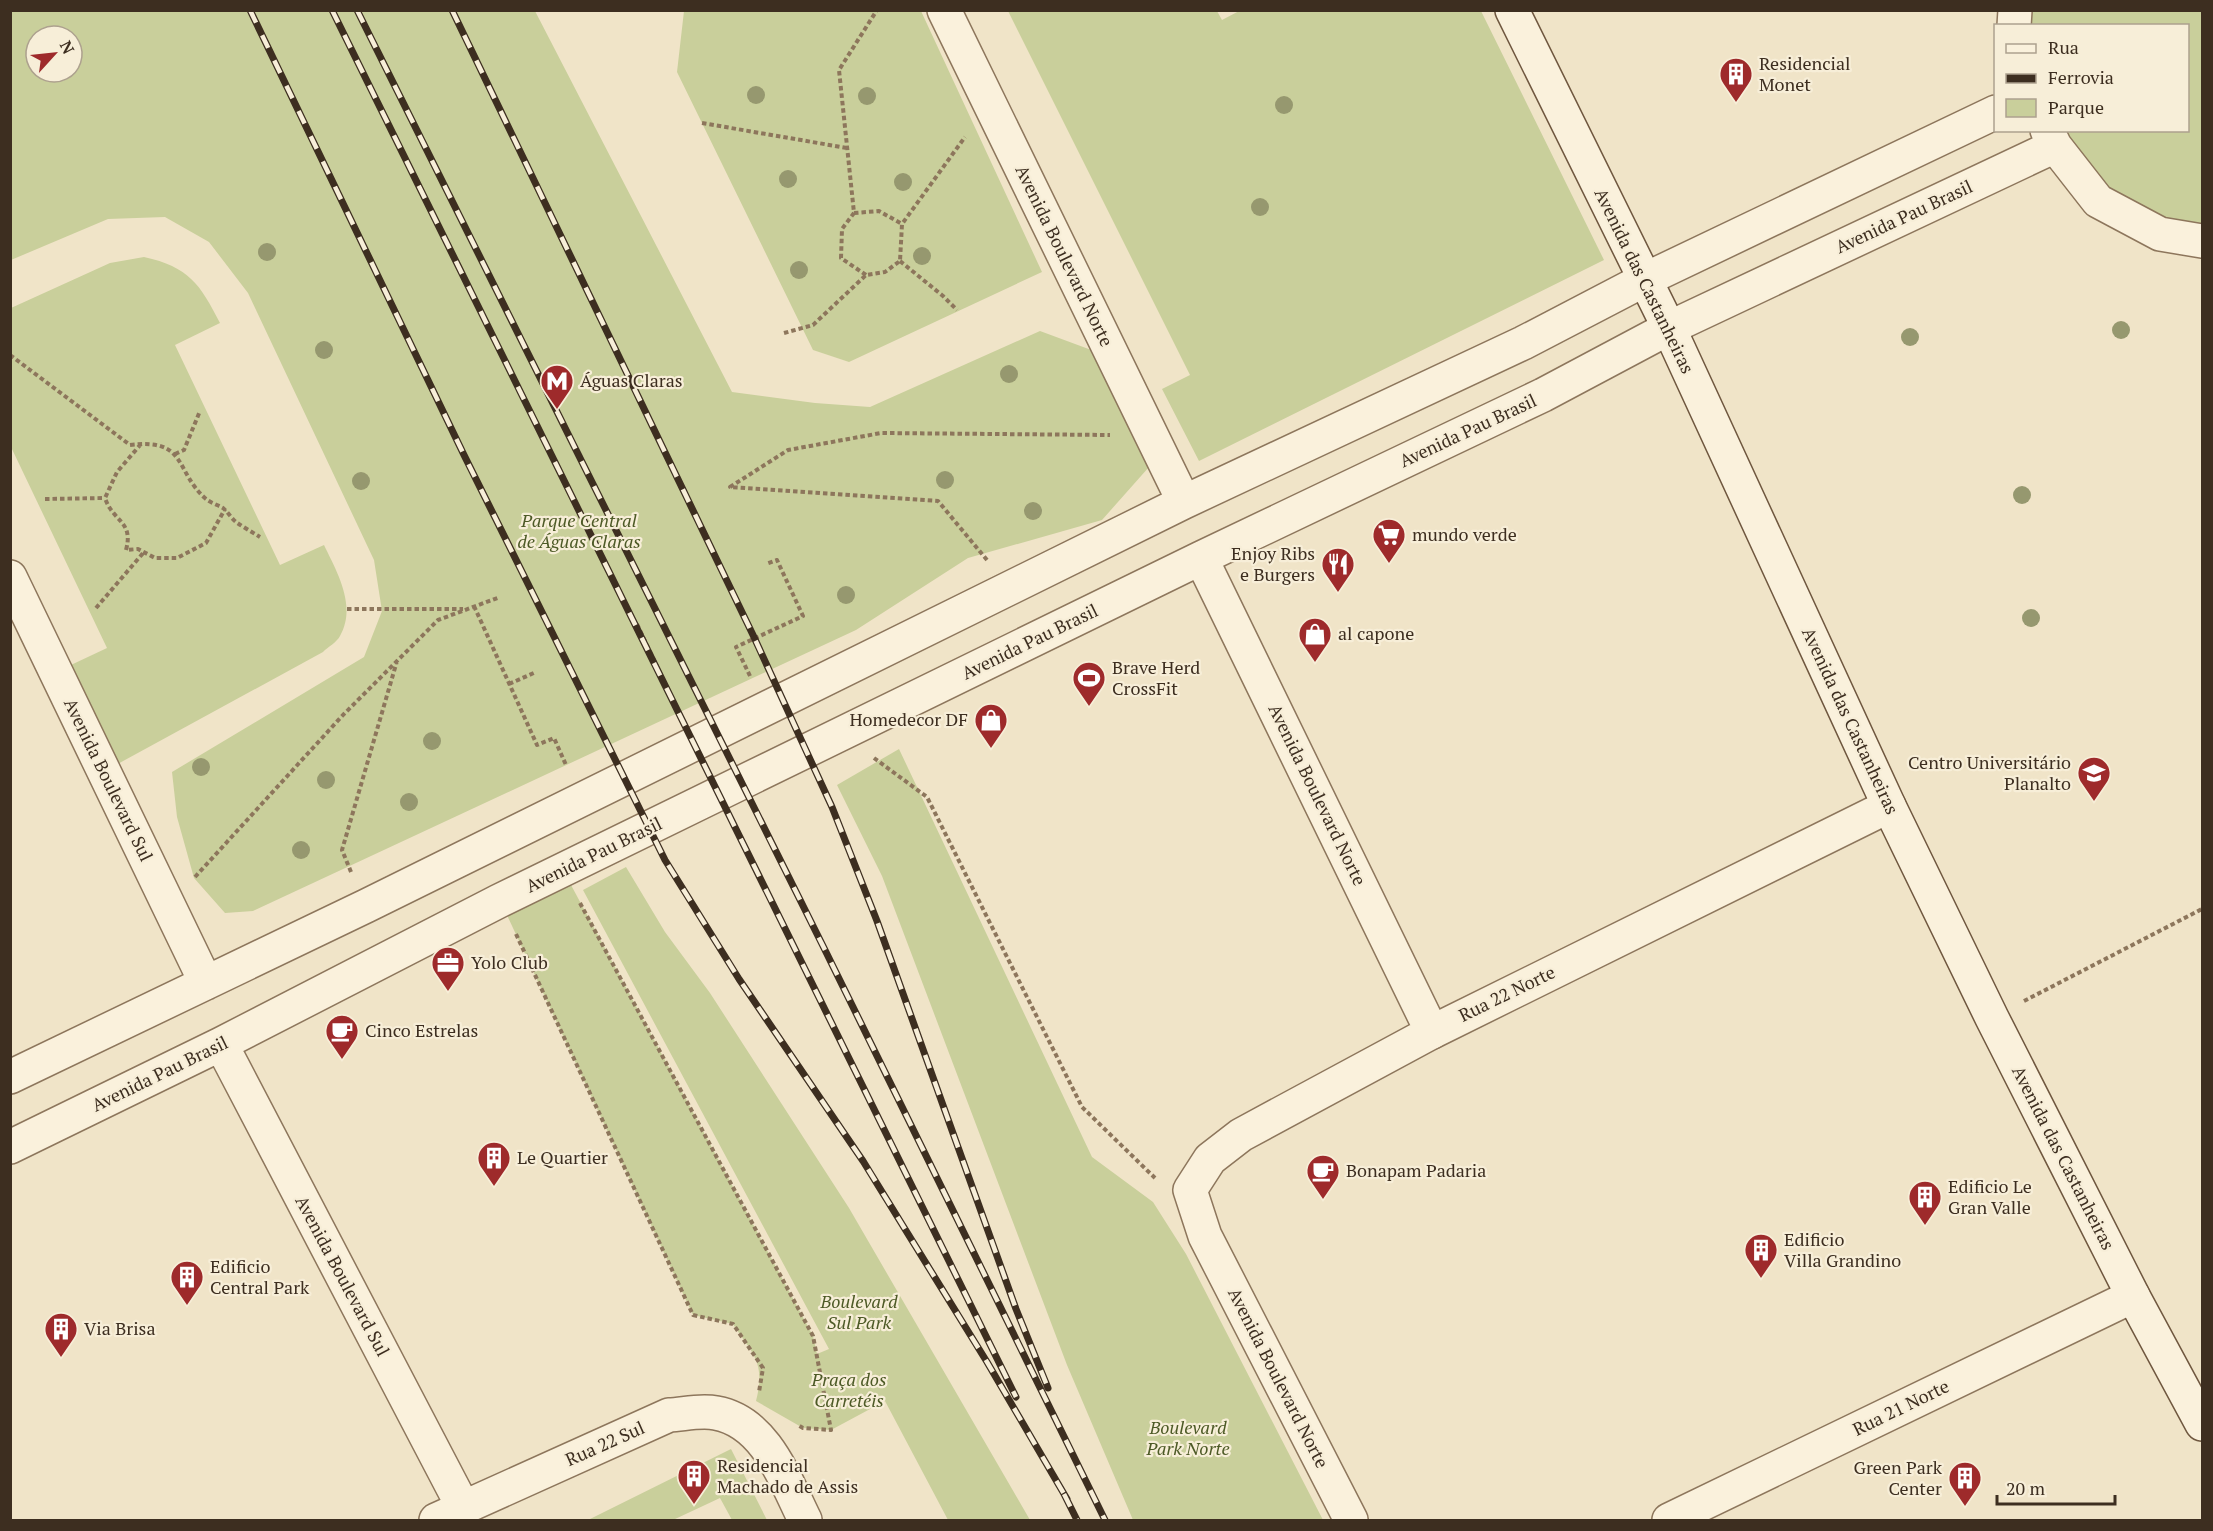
<svg xmlns="http://www.w3.org/2000/svg" width="2213" height="1531" font-family="'PT Serif',serif">
<rect width="100%" height="100%" fill="#f0e4c8"/>
<!-- green -->
<path fill="#c9cf9b" fill-rule="evenodd" d="M11,11H535L732,392L815,403L870,407L1040,331L1094,351L1149,467L1102,520L968,558L856,630L253,911L225,913L194,878L177,817L172,772L364,657L382,611L374,560L248,293L209,242L165,217L108,219L11,260ZM36,36H72V72H36Z
M684,11H921L1042,272L849,362L813,350L677,72Z
M1217,11L1222,20L1241,10L1481,11L1604,260L1199,461L1162,389L1190,375L1008,11Z
M2030,11H2202V234L2118,203L2056,131L2188,130V26H2027Z
M144,257C189,267 200,284 220,323L175,345L280,565L324,545C337,572 357,606 340,636C337,642 328,647 323,652L103,772L56,672L107,648L11,447V308L110,263Z
M899,749L1092,1157L1153,1202L1186,1254L1323,1520H1133L1067,1365L882,876L837,785Z
M626,867L665,932L710,993L849,1208L1030,1520H948L885,1401L831,1430L803,1428L756,1401C766,1362 753,1355 733,1324L693,1315L506,913L571,885L813,1336L817,1354L829,1349L583,890Z
M731,1449L767,1520H732L720,1498L673,1520H588Z"/>
<g fill="none" stroke-linecap="round" stroke-linejoin="round">
<defs>
<path id="minor" d="M1432,1032L1889,806
M1669,1520L2133,1296"/>
<path id="tertiary" d="M944,10L1184,502
M2014,26L2015,10
M2047,130L2055,146L2098,201L2160,234L2202,241
M1201,558L1432,1032L1241,1135L1210,1159L1190,1190L1205,1236L1351,1520
M10,577L206,983
M221,1044L463,1507
M10,1077L366,906L1184,502L1523,343L1644,280L1996,112
M10,1147L221,1044L499,901L1201,558L1543,395L1669,328L2055,146
M436,1520L669,1415C685,1414 701,1410 716,1413C766,1422 785,1480 805,1520"/>
<path id="secondary" d="M1512,10L1669,328L1889,806L1992,1018L2133,1296L2202,1424"/>
</defs>
<!-- minor casing -->
<use href="#minor" stroke="#8d765c" stroke-width="36"/>
<!-- tertiary casing -->
<use href="#tertiary" stroke="#8d765c" stroke-width="36"/>
<!-- secondary casing -->
<use href="#secondary" stroke="#6f573f" stroke-width="36"/>
<!-- path -->
<path stroke="#8d765c" stroke-width="4" stroke-dasharray="4.5 3" stroke-linecap="butt" d="M702,123L847,148
M854,213L879,211L902,224
M900,261L943,296L957,310
M866,275L841,258L842,229L854,213L839,70L877,10
M784,333L813,325L866,275L885,272L900,261L902,224L965,137
M10,355L130,445C188,438 174,471 206,499C211,503 218,505 223,508C228,512 231,518 236,522C243,527 252,532 260,537
M141,444L117,472L105,498C113,522 134,521 126,550L138,549L155,558H177L206,543L225,509
M175,454L184,450L200,411
M45,499L105,498
M987,560L938,501L730,487L788,450L881,433L1110,435
M474,606L537,745L554,738L566,765
M96,608L144,552
M347,609H463
M637,624L678,711
M750,676L736,647L803,616L777,560L766,564
M509,684L536,672
M874,758L927,797L1082,1107L1155,1178
M351,872L342,850L397,661
M195,877L343,715L438,620L500,597
M580,903L813,1336L831,1430L803,1428L798,1425
M516,934L693,1315L733,1324L763,1368L759,1392
M2024,1001L2202,909"/>
<!-- minor -->
<use href="#minor" stroke="#faf1dc" stroke-width="33"/>
<!-- tertiary -->
<use href="#tertiary" stroke="#faf1dc" stroke-width="33"/>
<!-- secondary -->
<use href="#secondary" stroke="#faf1dc" stroke-width="33"/>
<defs>
<path id="rail" d="M250,10L464,455L665,860L739,979L863,1161L987,1362L1067,1499
M332,10L1016,1397
M357,10L824,948L1105,1520
M452,10L753,635L832,807L877,921L1016,1309L1048,1388
M1064,1494L1077,1520"/>
</defs>
<!-- rail casing -->
<use href="#rail" stroke="#3d2e20" stroke-width="7"/>
<!-- rail -->
<use href="#rail" stroke="#f7eed8" stroke-width="4.5" stroke-dasharray="14" stroke-linecap="butt"/>
</g>
<!-- trees -->
<g fill="#96986f">
<circle cx="756" cy="95" r="9"/>
<circle cx="867" cy="96" r="9"/>
<circle cx="1284" cy="105" r="9"/>
<circle cx="788" cy="179" r="9"/>
<circle cx="903" cy="182" r="9"/>
<circle cx="1260" cy="207" r="9"/>
<circle cx="267" cy="252" r="9"/>
<circle cx="922" cy="256" r="9"/>
<circle cx="799" cy="270" r="9"/>
<circle cx="2121" cy="330" r="9"/>
<circle cx="1910" cy="337" r="9"/>
<circle cx="324" cy="350" r="9"/>
<circle cx="1009" cy="374" r="9"/>
<circle cx="945" cy="480" r="9"/>
<circle cx="361" cy="481" r="9"/>
<circle cx="2022" cy="495" r="9"/>
<circle cx="1033" cy="511" r="9"/>
<circle cx="846" cy="595" r="9"/>
<circle cx="2031" cy="618" r="9"/>
<circle cx="432" cy="741" r="9"/>
<circle cx="201" cy="767" r="9"/>
<circle cx="326" cy="780" r="9"/>
<circle cx="409" cy="802" r="9"/>
<circle cx="301" cy="850" r="9"/>
</g>
<!-- icons -->
<defs>
<symbol id="building-pin" viewBox="-11 -11 22 30"><path d="M0 17L-7.5 6A9.5 9.5 0 1 1 7.5 6Z" fill="#9e2a2b" stroke="#f7eed8"/><path d="M-4-6H4V6H1V3H-1V6H-4ZM-2.5-4.3h1.7v1.8h-1.7ZM.8-4.3h1.7v1.8H.8ZM-2.5-1h1.7V.8h-1.7ZM.8-1h1.7V.8H.8Z" fill="#fff"/></symbol>
<symbol id="metro-pin" viewBox="-11 -11 22 30"><path d="M0 17L-7.5 6A9.5 9.5 0 1 1 7.5 6Z" fill="#9e2a2b" stroke="#f7eed8"/><path d="M-5.5 5V-5H-3L0 0L3-5H5.5V5H3V-.5L0 4L-3-.5V5Z" fill="#fff"/></symbol>
<symbol id="supermarket-pin" viewBox="-11 -11 22 30"><path d="M0 17L-7.5 6A9.5 9.5 0 1 1 7.5 6Z" fill="#9e2a2b" stroke="#f7eed8"/><path d="M-6-5.5h2.5l.6 2H6L4.5 2H-2.5L-4.4-4H-6ZM-1.5 3.2a1.3 1.3 0 1 0 .1 0ZM3 3.2a1.3 1.3 0 1 0 .1 0Z" fill="#fff"/></symbol>
<symbol id="restaurant-pin" viewBox="-11 -11 22 30"><path d="M0 17L-7.5 6A9.5 9.5 0 1 1 7.5 6Z" fill="#9e2a2b" stroke="#f7eed8"/><path d="M-5-6h1v4h1v-4h1v4h1v-4h1v5L-1.5 .5V6h-2V.5L-5-1ZM5-6V6H3V1.5H1.5Q1.5-4 5-6Z" fill="#fff"/></symbol>
<symbol id="shop-pin" viewBox="-11 -11 22 30"><path d="M0 17L-7.5 6A9.5 9.5 0 1 1 7.5 6Z" fill="#9e2a2b" stroke="#f7eed8"/><path d="M-5-2.5h2.3a2.7 3.5 0 0 1 5.4 0H5L5.5 6h-11ZM-1.5-2.5h3a1.5 2.3 0 0 0-3 0Z" fill="#fff"/></symbol>
<symbol id="stadium-pin" viewBox="-11 -11 22 30"><path d="M0 17L-7.5 6A9.5 9.5 0 1 1 7.5 6Z" fill="#9e2a2b" stroke="#f7eed8"/><path d="M0-5a6.5 5 0 1 0 0 10a6.5 5 0 1 0 0-10ZM-3.5-1.8h7v3.6h-7Z" fill="#fff"/></symbol>
<symbol id="university-pin" viewBox="-11 -11 22 30"><path d="M0 17L-7.5 6A9.5 9.5 0 1 1 7.5 6Z" fill="#9e2a2b" stroke="#f7eed8"/><path d="M0-5L7-2L0 1L-7-2ZM-4 1L0 2.5L4 1V4Q0 6-4 4Z" fill="#fff"/></symbol>
<symbol id="office-pin" viewBox="-11 -11 22 30"><path d="M0 17L-7.5 6A9.5 9.5 0 1 1 7.5 6Z" fill="#9e2a2b" stroke="#f7eed8"/><path d="M-6-3h4V-5.5h4V-3h4V5H-6ZM-1-4.5V-3h2v-1.5ZM-6 0V1H6V0Z" fill="#fff"/></symbol>
<symbol id="cafe-pin" viewBox="-11 -11 22 30"><path d="M0 17L-7.5 6A9.5 9.5 0 1 1 7.5 6Z" fill="#9e2a2b" stroke="#f7eed8"/><path d="M-5.5-4.5H6V0H3Q3 3.5 0 3.5H-2.5Q-5.5 3.5-5.5 0ZM3-3.2v2h1.7v-2ZM-6 4.5H4V6H-6Z" fill="#fff"/></symbol>
</defs>
<g fill-rule="evenodd">
<use href="#building-pin" x="1717" y="55" width="38" height="52"/>
<use href="#metro-pin" x="538" y="362" width="38" height="52"/>
<use href="#supermarket-pin" x="1370" y="516" width="38" height="52"/>
<use href="#restaurant-pin" x="1319" y="545" width="38" height="52"/>
<use href="#shop-pin" x="1296" y="615" width="38" height="52"/>
<use href="#stadium-pin" x="1070" y="659" width="38" height="52"/>
<use href="#shop-pin" x="972" y="701" width="38" height="52"/>
<use href="#university-pin" x="2075" y="754" width="38" height="52"/>
<use href="#office-pin" x="429" y="944" width="38" height="52"/>
<use href="#cafe-pin" x="323" y="1012" width="38" height="52"/>
<use href="#building-pin" x="475" y="1139" width="38" height="52"/>
<use href="#cafe-pin" x="1304" y="1152" width="38" height="52"/>
<use href="#building-pin" x="1906" y="1178" width="38" height="52"/>
<use href="#building-pin" x="1742" y="1231" width="38" height="52"/>
<use href="#building-pin" x="168" y="1258" width="38" height="52"/>
<use href="#building-pin" x="42" y="1310" width="38" height="52"/>
<use href="#building-pin" x="675" y="1457" width="38" height="52"/>
<use href="#building-pin" x="1946" y="1459" width="38" height="52"/>
</g>
<g text-anchor="middle" stroke-width="4.5" stroke-linejoin="round" paint-order="stroke">
<!-- poi labels -->
<g font-size="18" fill="#3d2e20" stroke="#f7eed8" text-anchor="start">
<text x="1759" y="70">Residencial<tspan x="1759" dy="21">Monet</tspan></text>
<text x="580" y="387">Águas Claras</text>
<text x="1412" y="541">mundo verde</text>
<text x="1315" y="560" text-anchor="end">Enjoy Ribs<tspan x="1315" dy="21">e Burgers</tspan></text>
<text x="1338" y="640">al capone</text>
<text x="1112" y="674">Brave Herd<tspan x="1112" dy="21">CrossFit</tspan></text>
<text x="968" y="726" text-anchor="end">Homedecor DF</text>
<text x="2071" y="769" text-anchor="end">Centro Universitário<tspan x="2071" dy="21">Planalto</tspan></text>
<text x="471" y="969">Yolo Club</text>
<text x="365" y="1037">Cinco Estrelas</text>
<text x="517" y="1164">Le Quartier</text>
<text x="1346" y="1177">Bonapam Padaria</text>
<text x="1948" y="1193">Edificio Le<tspan x="1948" dy="21">Gran Valle</tspan></text>
<text x="1784" y="1246">Edificio<tspan x="1784" dy="21">Villa Grandino</tspan></text>
<text x="210" y="1273">Edificio<tspan x="210" dy="21">Central Park</tspan></text>
<text x="84" y="1335">Via Brisa</text>
<text x="717" y="1472">Residencial<tspan x="717" dy="21">Machado de Assis</tspan></text>
<text x="1942" y="1474" text-anchor="end">Green Park<tspan x="1942" dy="21">Center</tspan></text>
</g>
<!-- street labels -->
<g font-size="18" fill="#3d2e20" stroke="#f7eed8">
<text transform="translate(1904 217) rotate(-25)" y="6">Avenida Pau Brasil</text>
<text transform="translate(1064 256) rotate(64)" y="6">Avenida Boulevard Norte</text>
<text transform="translate(1644 281) rotate(64)" y="6">Avenida das Castanheiras</text>
<text transform="translate(1468 431) rotate(-25)" y="6">Avenida Pau Brasil</text>
<text transform="translate(1030 642) rotate(-26)" y="6">Avenida Pau Brasil</text>
<text transform="translate(1850 721) rotate(65)" y="6">Avenida das Castanheiras</text>
<text transform="translate(108 780) rotate(64)" y="6">Avenida Boulevard Sul</text>
<text transform="translate(1317 795) rotate(64)" y="6">Avenida Boulevard Norte</text>
<text transform="translate(594 855) rotate(-26)" y="6">Avenida Pau Brasil</text>
<text transform="translate(1507 994) rotate(-26)" y="6">Rua 22 Norte</text>
<text transform="translate(160 1074) rotate(-26)" y="6">Avenida Pau Brasil</text>
<text transform="translate(2063 1158) rotate(63)" y="6">Avenida das Castanheiras</text>
<text transform="translate(342 1276) rotate(62)" y="6">Avenida Boulevard Sul</text>
<text transform="translate(1278 1378) rotate(63)" y="6">Avenida Boulevard Norte</text>
<text transform="translate(1901 1408) rotate(-26)" y="6">Rua 21 Norte</text>
<text transform="translate(605 1444) rotate(-24)" y="6">Rua 22 Sul</text>
</g>
<!-- park labels -->
<g font-size="18" font-style="italic" fill="#4d5a26" stroke="#f7eed8">
<text x="579" y="527">Parque Central<tspan x="579" dy="21">de Águas Claras</tspan></text>
<text x="859" y="1308">Boulevard<tspan x="859" dy="21">Sul Park</tspan></text>
<text x="849" y="1386">Praça dos<tspan x="849" dy="21">Carretéis</tspan></text>
<text x="1188" y="1434">Boulevard<tspan x="1188" dy="21">Park Norte</tspan></text>
</g>
</g>
<!-- border -->
<rect width="2213" height="1531" fill="none" stroke="#3d2e20" stroke-width="24"/>
<!-- legend -->
<rect x="1994" y="24" width="195" height="108" fill="#f7eed8" stroke="#ada18e" stroke-width="1.5"/>
<rect x="2006" y="44" width="30" height="9" fill="#faf1dc" stroke="#ada18e" stroke-width="1.5"/>
<text x="2048" y="54" font-size="18" fill="#3d2e20">Rua</text>
<rect x="2006" y="74" width="30" height="9" fill="#3d2e20" stroke="#ada18e" stroke-width="1.5"/>
<text x="2048" y="84" font-size="18" fill="#3d2e20">Ferrovia</text>
<rect x="2006" y="99" width="30" height="18" fill="#c9cf9b" stroke="#ada18e" stroke-width="1.5"/>
<text x="2048" y="114" font-size="18" fill="#3d2e20">Parque</text>
<!-- north arrow -->
<g transform="translate(54 54) rotate(63)"><circle r="28" fill="#f7eed8" stroke="#ada18e" stroke-width="1.5"/>
<path d="M0-4.5L10 22L0 15L-10 22Z" fill="#9e2a2b"/>
<text y="-9" font-size="16" font-weight="bold" text-anchor="middle" fill="#3d2e20">N</text>
</g>
<!-- scale -->
<path d="M1997 1495v9h118v-9" fill="none" stroke="#3d2e20" stroke-width="3"/>
<text x="2006" y="1495" font-size="18" fill="#3d2e20" stroke="#f7eed8" stroke-width="4.5" paint-order="stroke">20 m</text>
</svg>
